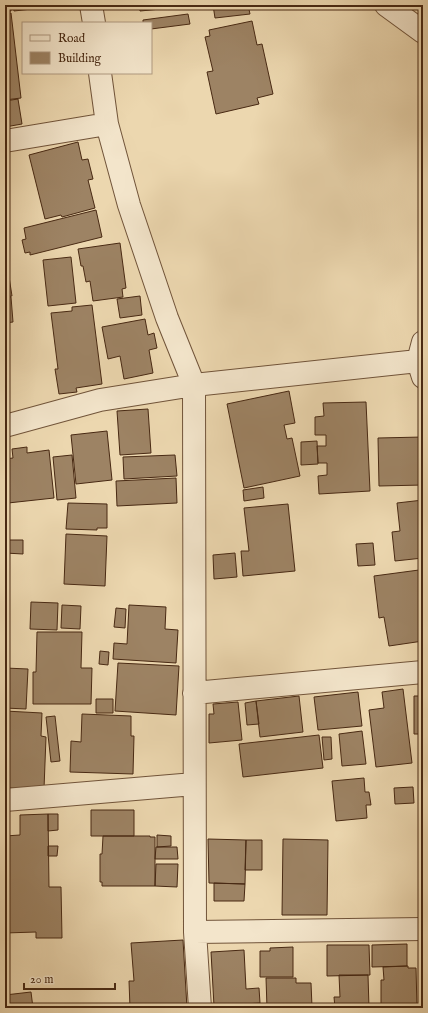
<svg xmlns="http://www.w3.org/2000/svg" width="428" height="1013" font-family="'IM FELL English',serif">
<rect width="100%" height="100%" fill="#ecd7af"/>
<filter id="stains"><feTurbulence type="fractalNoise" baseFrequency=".005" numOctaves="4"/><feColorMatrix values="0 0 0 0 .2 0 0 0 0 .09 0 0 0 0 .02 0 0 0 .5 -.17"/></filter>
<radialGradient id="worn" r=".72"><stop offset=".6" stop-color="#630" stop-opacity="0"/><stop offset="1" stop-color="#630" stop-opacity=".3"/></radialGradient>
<!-- building -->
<path fill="#9d8364" stroke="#482913" d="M5,5H10L11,11L5,12Z
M13,5H67L14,11Z
M139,5H192V6L140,11Z
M213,5H248L250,14L215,18Z
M11,13L21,98L5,100V14Z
M188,14L190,24L151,29V23H143V20Z
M252,21L257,45L262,44L273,94L257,98L259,104L216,114L207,72L213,71L205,37L210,36L209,30Z
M18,99L22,124L5,127V101Z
M78,142L82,160L88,159L93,179L88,180L95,208L62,217L61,215L45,219L29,155Z
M96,210L102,237L30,255V252L25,253L22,240L26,239L24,228Z
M120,243L126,288L122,289L123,297L93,301L90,281L86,282L83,266H81L78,249Z
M5,251L12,296L5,297Z
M71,257L76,303L48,306L43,260Z
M140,296L142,315L120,318L117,299Z
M5,297H11L13,322L5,323Z
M92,305L102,384L76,388L77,392L59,394L55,369H58L51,313L72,311V307Z
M145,319L148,335L154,333L157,348L149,350L153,373L124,379L120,356L108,359L102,327Z
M289,391L295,423L284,425L287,439L292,438L300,476L244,488L227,404Z
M366,402L370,491L319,494L318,476L327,475V463H318L317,446H326V435H315V417L324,416L323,403Z
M148,409L151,453L120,455L117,411Z
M107,431L112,480L76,484L71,435Z
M423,437V485L379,486L378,438Z
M317,441L318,464L301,465V442Z
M27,447V453L49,450L54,498L8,503L5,459L13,458L12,449Z
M72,455L76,498L57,500L53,457Z
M175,455L177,476L124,479L123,457Z
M176,478L177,503L117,506L116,481Z
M263,487L264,498L244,501L243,490Z
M423,500V558L395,561L392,532L400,531L397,503Z
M68,503L107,504V528H97V530L66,529Z
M288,504L295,571L243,576L241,551H249L244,508Z
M66,534L107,536L105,586L64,584Z
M5,540H23V554L5,553Z
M373,543L375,565L358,566L356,544Z
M235,553L237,577L214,579L213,555Z
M419,570L423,603L422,623L423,641L389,646L384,617L379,618L374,576Z
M31,602L58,603L57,630L30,629Z
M62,605L81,606L80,629L61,628Z
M129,605L166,607L165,629L178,630L176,663L113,659L114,643L127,644Z
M116,608L126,609L125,628L114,627Z
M37,632H82L81,668H92L91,704H33V672H36Z
M100,651L109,652L108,665L99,664Z
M118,663L179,666L176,715L115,711Z
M5,668L28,669L26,709L5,708Z
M403,689L412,763L376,767L369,710L384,708L382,692Z
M358,692L362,726L318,730L314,697Z
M299,696L303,732L260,737L256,701Z
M414,696H423V734H414Z
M96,699H113V713H96Z
M256,701L259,724L247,725L245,703Z
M238,702L242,740L209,743V714H214L213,704Z
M5,711L42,713L41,736L46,737L44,789L5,788Z
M82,714L131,716V736H134L133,774L70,772L71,741L81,742Z
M55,716L60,761L51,762L46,717Z
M362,731L366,764L342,766L339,734Z
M319,735L323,768L243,777L239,744Z
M322,737H331L332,759L324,760Z
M364,778L365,792H369L371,805H366L367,818L336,821L332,781Z
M413,787L414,803L395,804L394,788Z
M91,810H134V836H91Z
M48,814H58V830L48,831Z
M48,814L49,887H61L62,938H36V932L5,933V836L20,835V815Z
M157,835L171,836V846L157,847Z
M103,836H150V837H155V886H102V882H100V854H102Z
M208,839L246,840L245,884L209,883Z
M283,839L328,840L327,915H282Z
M246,840H262V870H245Z
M48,846H58L57,856H48Z
M156,847H177L178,859H155Z
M156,864H178L177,887L155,886Z
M214,883L245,884L244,901H214Z
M183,940L187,1008H130L129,981H134L131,943Z
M407,944V966L372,967V945Z
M327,945H369L370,975L327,976Z
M293,947V977H260V951H270V948Z
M244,950L246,989L259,988L260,1003L245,1004V1008H234V1004L214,1006L211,952Z
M408,966V968H416L417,1008H381V980H384L383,967Z
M339,975H368L369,1008H335L334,997H340Z
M266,978H296V983H311L312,1007L267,1008Z
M31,992L33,1008H5V995Z
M313,1007V1008H266H267Z"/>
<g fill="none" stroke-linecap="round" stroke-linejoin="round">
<defs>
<path id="minor" d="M91,5L94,23
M386,5L423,32
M100,73L107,124L129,205L167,318L194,385L195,932L200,1008
M5,141L107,124
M423,342L418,361L423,377
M5,426L100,400L194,385L418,361
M194,693L423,672
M5,800L194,784
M195,932L423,929"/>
</defs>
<!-- minor casing -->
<use href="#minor" stroke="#71543a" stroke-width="24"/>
<!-- minor -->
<use href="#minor" stroke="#f3e5cb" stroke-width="22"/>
</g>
<!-- margin -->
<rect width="428" height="1013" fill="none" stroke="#ecd7af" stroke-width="20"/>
<rect x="6" y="6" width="416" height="1001" fill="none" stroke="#482913" stroke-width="2"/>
<rect x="10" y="10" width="408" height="993" fill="none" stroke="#482913"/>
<!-- legend -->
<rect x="22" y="22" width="130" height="52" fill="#f3e5cb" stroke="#af9a81"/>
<rect x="30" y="35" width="20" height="6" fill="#f3e5cb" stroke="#af9a81"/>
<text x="58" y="42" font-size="12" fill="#482913">Road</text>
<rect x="30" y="52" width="20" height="12" fill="#9d8364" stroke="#af9a81"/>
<text x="58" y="62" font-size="12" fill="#482913">Building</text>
<!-- scale -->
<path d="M24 983v6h91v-6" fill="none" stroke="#482913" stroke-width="2"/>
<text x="30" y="983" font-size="12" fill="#482913" stroke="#f3e5cb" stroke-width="3" paint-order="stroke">20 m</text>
<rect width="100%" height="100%" filter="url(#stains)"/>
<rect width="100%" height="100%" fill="url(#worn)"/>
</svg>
